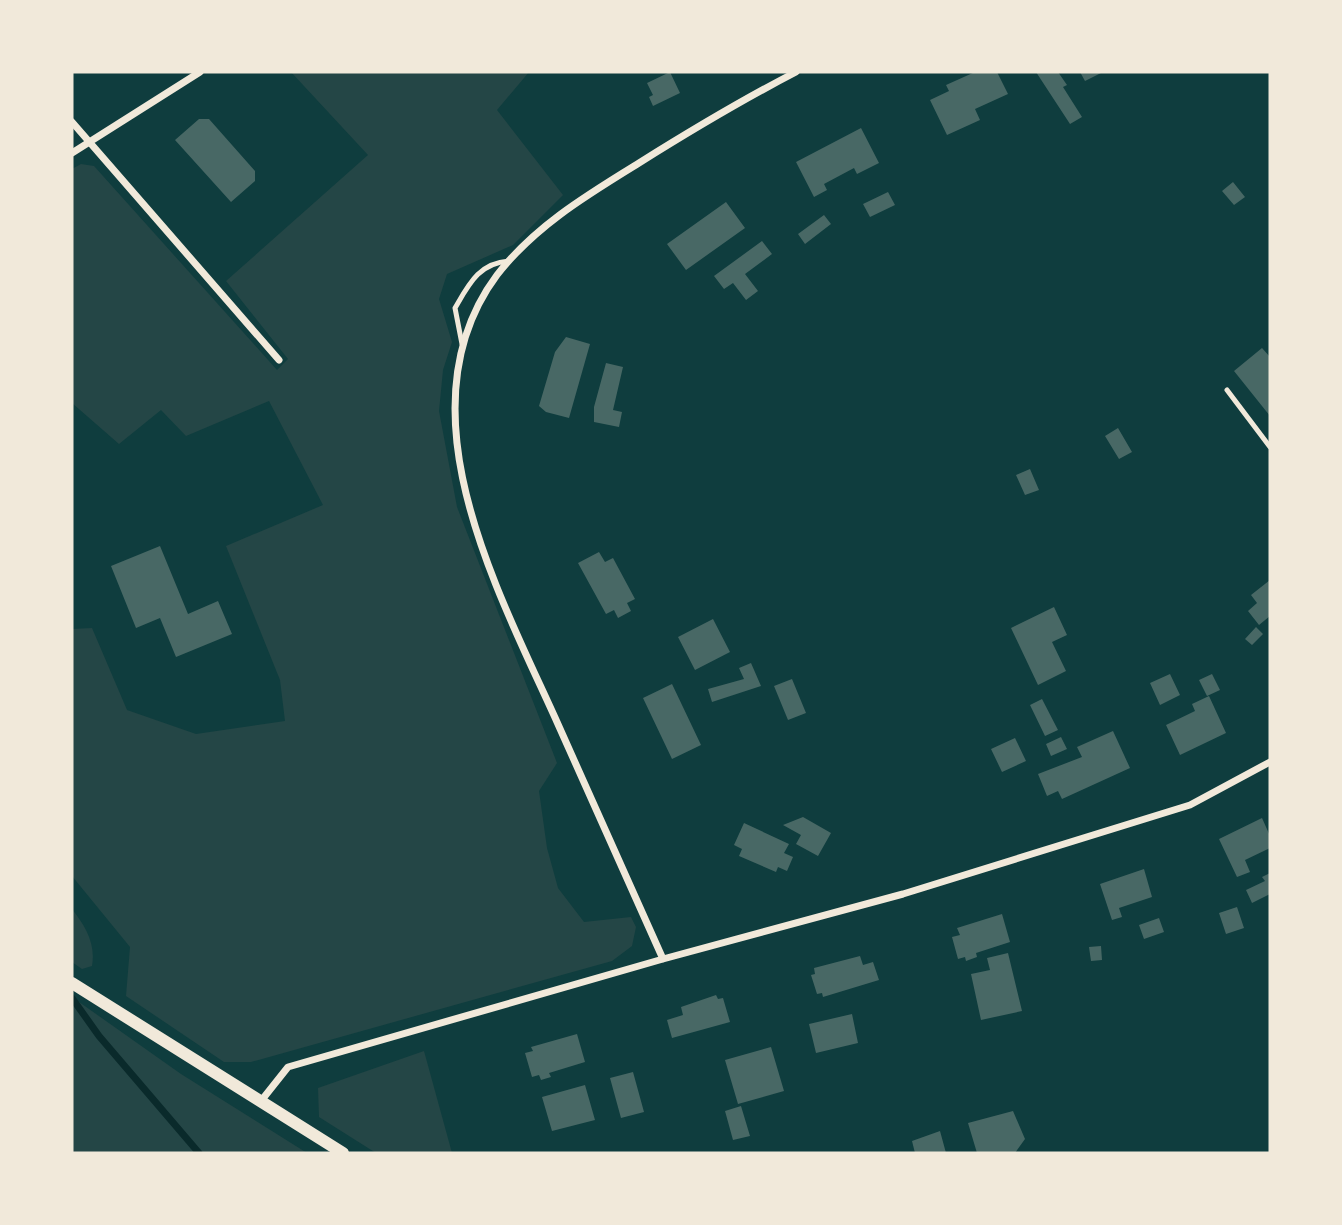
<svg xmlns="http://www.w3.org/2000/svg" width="1342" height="1225" font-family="Quicksand,sans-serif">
<rect width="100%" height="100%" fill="#0f3d3e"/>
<!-- green -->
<path fill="#244646" d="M291,72H529L497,110L563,195L513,245L447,274L439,299L452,342L443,370L439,411L457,507L557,763L539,791L547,848L558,888L584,922L631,917L636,927L632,946L612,961L251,1062H224L126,996L130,947L72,876V629L92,628L127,710L196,734L285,721L280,680L226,546L323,505L269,401L186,436L161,410L119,444L72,403V169L81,164L94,166L277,370L288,359L226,281L368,155Z
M72,909C85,926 96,943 92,966L82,969L72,962Z
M72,997L181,1074L307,1153H72Z
M424,1051L452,1153H376L319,1117L318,1088Z"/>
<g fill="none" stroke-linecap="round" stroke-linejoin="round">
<!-- stream -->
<path stroke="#0a2a2b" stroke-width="7" d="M72,998L99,1036L199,1153"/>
</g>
<!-- building -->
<path fill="#486865" d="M670,72L680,93L653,106L649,97L653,95L647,83Z
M975,72H997L1008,94L975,109L980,120L947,135L930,100L949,91L946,85Z
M1036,72H1058L1067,85L1063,87L1082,117L1070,124Z
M1080,72H1103L1085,81Z
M199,119H209L255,171V181L231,202L175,140Z
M861,128L879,163L857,174L854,168L824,184L827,190L814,197L796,162Z
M1233,182L1245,197L1234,205L1222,191Z
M888,192L895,205L870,217L863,204Z
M726,202L745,228L686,270L667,244Z
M824,215L831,224L805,244L798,234Z
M762,241L772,254L745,274L758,291L746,300L733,283L724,289L714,276Z
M566,337L590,344L569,418L546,412L539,406L555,352Z
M1262,348L1270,357V416L1234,371Z
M606,363L623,367L613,410L622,412L619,427L594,422V407Z
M1118,428L1132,452L1119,459L1105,436Z
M1030,469L1039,490L1025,495L1016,475Z
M160,546L188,614L218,601L232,634L176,657L160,618L136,628L111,566Z
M599,552L605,562L613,558L635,599L627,603L631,611L618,618L614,610L606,614L578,563Z
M1270,580V616L1259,625L1248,611L1257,603L1251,595Z
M1054,607L1067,635L1052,642L1066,671L1038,685L1011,628Z
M713,619L730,652L695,670L678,637Z
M1256,627L1263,634L1252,645L1245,639Z
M751,663L761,686L712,702L708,689L744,679L739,668Z
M1170,674L1180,695L1160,705L1150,683Z
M1212,674L1220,690L1207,696L1199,680Z
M792,679L806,713L788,720L774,686Z
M672,684L701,745L672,759L643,698Z
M1209,696L1226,733L1180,755L1166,725L1195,711L1192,704Z
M1042,699L1058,730L1045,736L1030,705Z
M1113,731L1130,768L1062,799L1058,791L1047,796L1038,774L1082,757L1077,747Z
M1061,737L1067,749L1051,756L1046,744Z
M1015,738L1026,761L1002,772L991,749Z
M803,817L831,833L818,856L796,844L801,835L783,825Z
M1262,818L1270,836V848L1245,860L1250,872L1237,877L1219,839Z
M744,823L789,844L784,853L793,857L787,871L778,867L776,872L739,856L742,849L734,845Z
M1144,869L1152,897L1119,908L1122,917L1112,920L1100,884Z
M1270,873V894L1252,903L1246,890L1265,881L1262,877Z
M1237,907L1244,928L1226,934L1219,913Z
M1002,914L1010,942L976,953L977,957L966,961L965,957L958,959L952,937L960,935L957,928Z
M1159,918L1164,932L1144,939L1139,925Z
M1101,946L1102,960L1091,961L1089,947Z
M1008,953L1022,1011L981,1020L971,974L990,970L987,958Z
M860,956L863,965L873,962L879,980L823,997L822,993L817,994L811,975L815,974L814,968Z
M716,995L718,999L723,998L730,1022L672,1038L667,1020L683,1015L681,1007Z
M852,1014L858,1043L816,1053L809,1024Z
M577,1034L585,1062L549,1073L551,1077L541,1080L539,1075L532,1077L525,1053L533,1051L531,1047Z
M771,1047L784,1091L738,1104L725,1060Z
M633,1072L644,1112L621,1118L610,1078Z
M585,1085L595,1120L552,1131L542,1097Z
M741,1106L750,1136L733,1140L725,1111Z
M1013,1111L1025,1139L1015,1153H977L968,1123Z
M940,1131L946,1153H915L912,1141Z"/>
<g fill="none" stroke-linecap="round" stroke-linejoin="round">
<!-- service -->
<path stroke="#f1e9da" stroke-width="5" d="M462,344L455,308C469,284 479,263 509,261
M1227,390L1270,447"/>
<!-- minor -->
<path stroke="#f1e9da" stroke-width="7" d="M72,122L279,360
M72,153L200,72
M663,959C628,880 592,801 557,722C499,593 397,409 497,275C535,226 587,195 639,163C690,131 742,100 796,72
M261,1101L288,1067L663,959L903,894L1190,805L1270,762"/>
<!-- tertiary -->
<path stroke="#f1e9da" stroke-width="12" d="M72,983L343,1153"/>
</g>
<!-- border -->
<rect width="1342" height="1225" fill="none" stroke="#f1e9da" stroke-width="147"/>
</svg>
